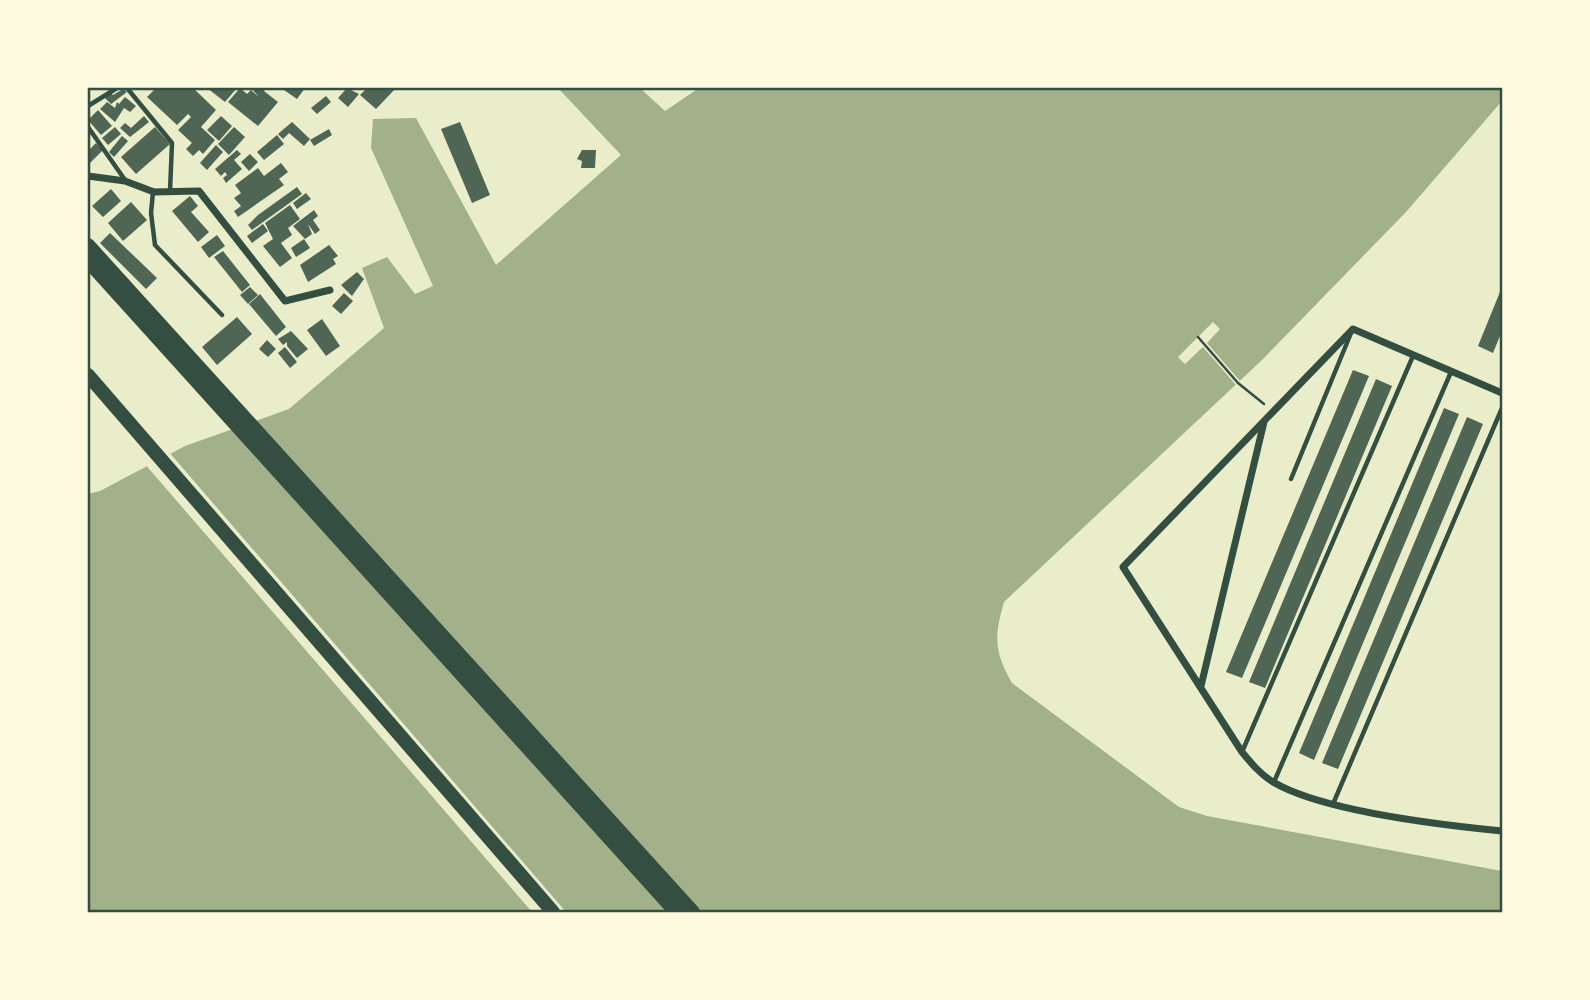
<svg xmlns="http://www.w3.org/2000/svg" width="1590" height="1000" font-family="'PT Serif',serif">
<rect width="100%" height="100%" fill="#e9edc9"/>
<!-- water -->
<path fill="#a3b18a" d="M558,88H640L665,111L699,88H1502V101L1406,212L1262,360L1004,602C994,637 994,651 1012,683L1179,807L1207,816L1502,871V912H88V494L100,491L185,446L289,409L384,328L362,268L387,257L415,294L433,286L371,148L373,119L416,118L496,265L621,155Z"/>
<!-- pier -->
<path fill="#e9edc9" d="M1213,322L1220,329L1207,343L1240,381L1236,385L1203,347L1185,364L1178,357Z
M168,451L566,912H532L144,463Z"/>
<!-- building -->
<path fill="#4f6655" d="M156,88H193L216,110L201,127L215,140L203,154L199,150L193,156L186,149L192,143L178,130L191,117L188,114L177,125L147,97Z
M207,88H237L225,102Z
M240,88L247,94L251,90L259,97L251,88H266L264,91L278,102L258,126L228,102Z
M286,88H305L297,99L284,90Z
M347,88L359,94L348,107L338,98Z
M367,88H396L376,109L360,95Z
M123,89L127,92L111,104L102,95L110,92L113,95Z
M326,96L331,102L317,114L311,108Z
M125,97L136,106L130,112L124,108L115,122L100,109L107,102L115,108L117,102L119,104Z
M98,110L112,126L101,135L88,120Z
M144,116L149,122L130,137L120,128L125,123L131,128Z
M221,116L232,126L219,141L207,130Z
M292,122L310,139L304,146L289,133L283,139L278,134Z
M460,122L490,195L472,203L441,129Z
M115,127L121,134L108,145L102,138Z
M155,127L170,144L136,174L121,157Z
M234,127L245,137L229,155L218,144Z
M329,129L332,135L314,146L310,140Z
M277,135L284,144L264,160L257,152Z
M122,136L128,141L114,157L109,152Z
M96,143L103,150L89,164L88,151Z
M216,145L223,152L207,170L200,163Z
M237,150L241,154L234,160L242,169L226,183L223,178L227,175L225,172L221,176L215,169Z
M582,150H596L595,168H581L582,161L577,159Z
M250,154L258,162L249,171L241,162Z
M281,163L288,172L279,179L284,185L238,217L234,211L241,206L234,198L241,193L235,185L258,168L264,176Z
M297,187L302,194L252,230L248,225L258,215Z
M111,189L121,201L103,217L92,206Z
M306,193L311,199L297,209L293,203Z
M190,196L198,206L191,212L209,232L198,242L172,211Z
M131,202L147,220L123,241L108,223Z
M290,205L300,219L288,228L292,235L281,243L292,258L280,267L263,246L273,239L265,223Z
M314,210L318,216L313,220L320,230L315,234L308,224L312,234L305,239L293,226Z
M263,224L268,231L252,243L247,236Z
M110,233L157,278L146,289L100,243Z
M217,235L225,246L209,258L201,247Z
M304,239L310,248L296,257L291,248Z
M329,245L338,256L333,259L336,264L308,282L300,265Z
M223,251L250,285L242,292L214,257Z
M357,272L364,279L352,296L341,285Z
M250,287L258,295L248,304L240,295Z
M1502,287V331L1493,353L1478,346Z
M344,293L353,301L341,314L332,306Z
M260,294L286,327L276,336L249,304Z
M237,317L252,334L217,365L202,347Z
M322,319L340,346L326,356L307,330Z
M291,331L308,349L297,358L287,346V342L283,345L278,339Z
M267,340L276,349L268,357L259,349Z
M285,347L297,362L290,368L278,353Z
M1353,370L1369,376L1242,678L1226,672Z
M1376,379L1392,386L1265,688L1249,682Z
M1444,408L1459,414L1314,760L1299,753Z
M1467,417L1483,424L1338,769L1322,763Z"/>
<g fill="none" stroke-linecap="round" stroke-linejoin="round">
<!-- path -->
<path stroke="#344e41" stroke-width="2.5" d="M1198,337L1238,383L1264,404"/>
<!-- service -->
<path stroke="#344e41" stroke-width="4.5" d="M127,88L172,143L170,191
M88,106L117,88
M88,127L125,180
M153,192L151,213L155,245L222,315
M1291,479L1351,333
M1242,752L1413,356
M1274,782L1451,372
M1333,804L1502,408"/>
<!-- minor -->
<path stroke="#344e41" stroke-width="7" d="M88,176L125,181L154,192L199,191L285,301L330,290
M1502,393L1353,329L1123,567L1242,752C1251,763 1260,774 1273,782C1324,812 1441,825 1502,831
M1201,686L1264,422"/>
<!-- primary -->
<path stroke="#344e41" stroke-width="14" d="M88,245L693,912
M88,261L676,912
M88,375L553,912"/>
</g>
<!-- border -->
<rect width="1590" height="1000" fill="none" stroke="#fefae0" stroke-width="178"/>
<rect x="89" y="89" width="1412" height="822" fill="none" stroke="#344e41" stroke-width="2.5"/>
</svg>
